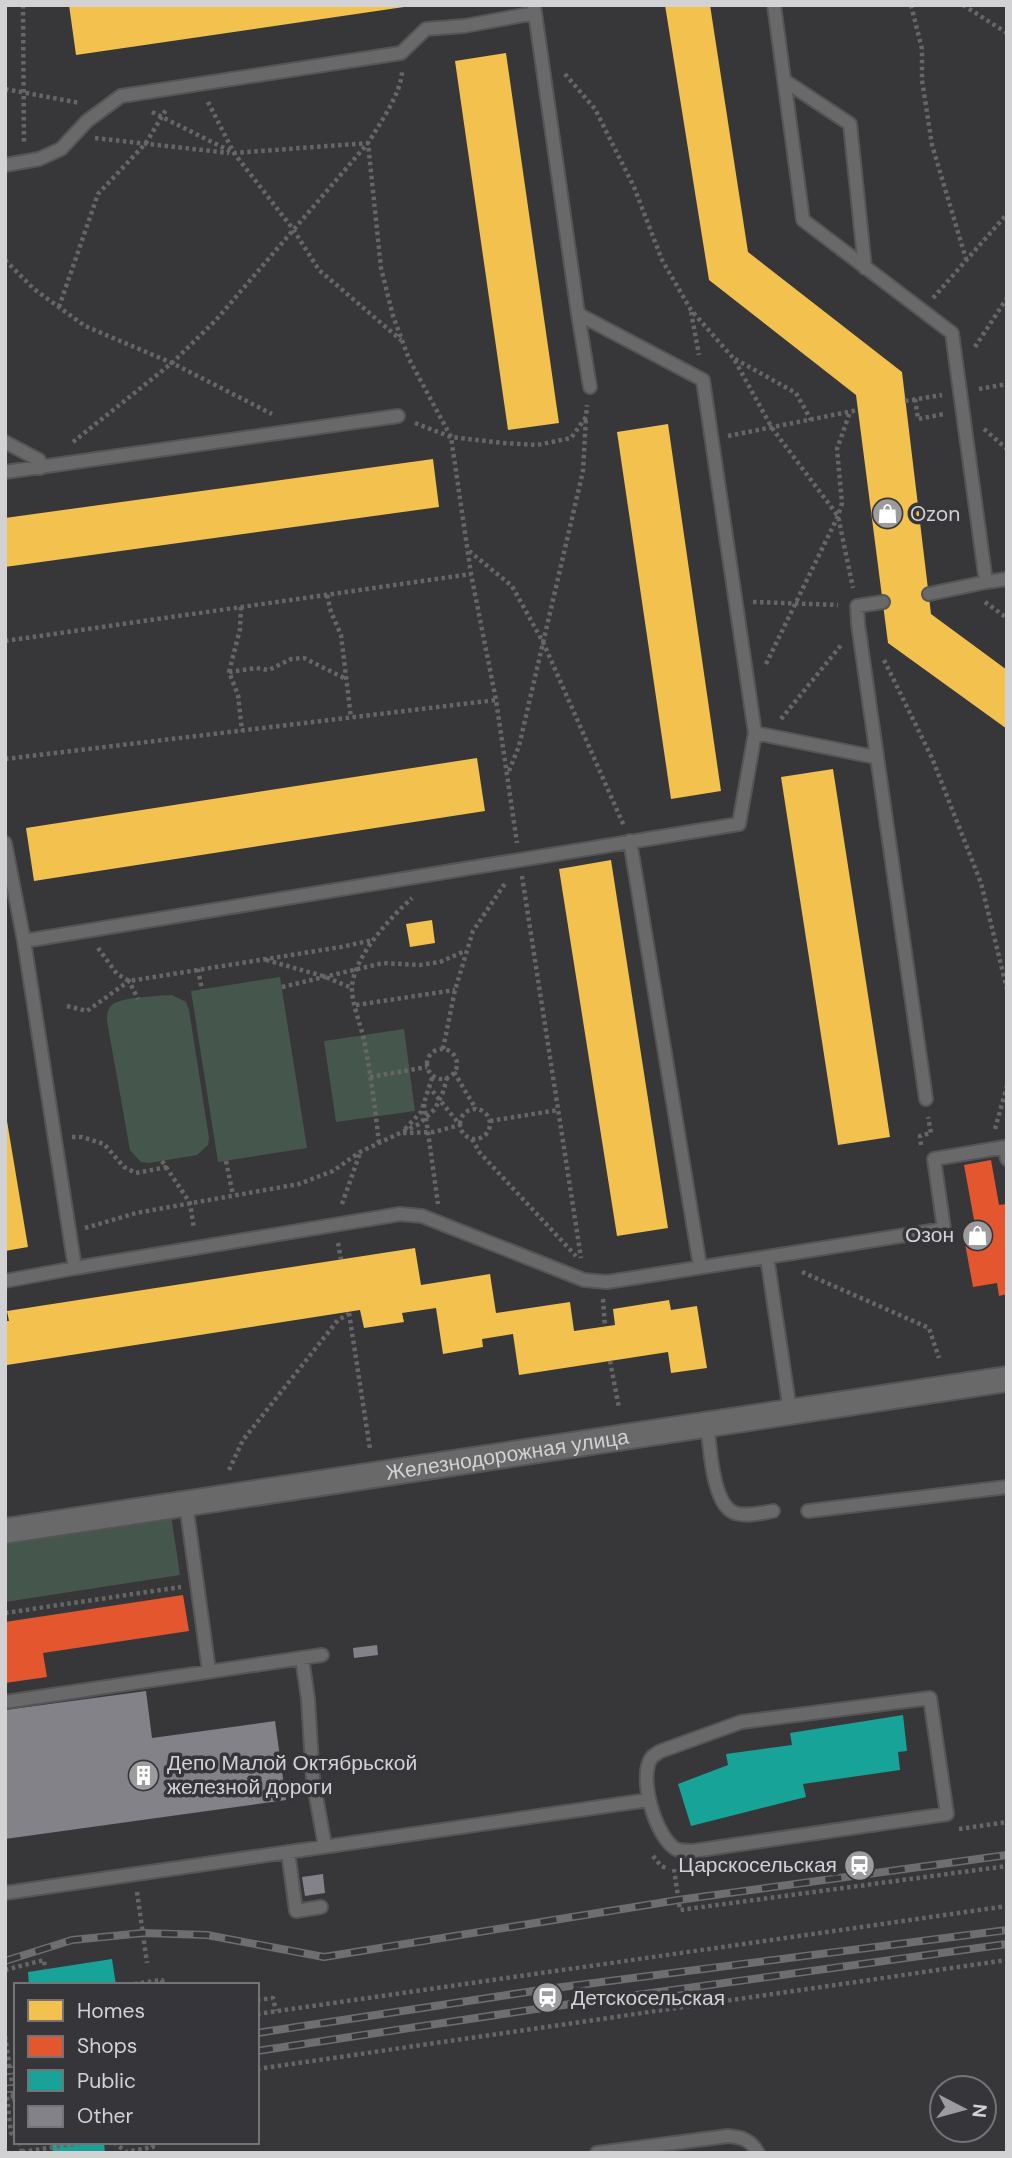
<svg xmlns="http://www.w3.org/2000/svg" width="1012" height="2158" font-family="'DM Sans',sans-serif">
<rect width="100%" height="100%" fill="#373638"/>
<!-- green -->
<path fill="#45574d" d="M280,977L307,1148L218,1162L191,991Z
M172,995L186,1002L189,1010L209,1138L208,1145L197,1155L149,1163L141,1162L130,1150L107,1021C107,1016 107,1009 112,1005C120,997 159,996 172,995Z
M404,1029L415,1111L336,1122L324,1041Z
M171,1515L180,1575L5,1602V1541Z"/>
<!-- homes -->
<path fill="#f2c14e" d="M69,5H404V7L76,55Z
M665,5H710L748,252L902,372L931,614L1007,670V729L888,643L856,395L709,280Z
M506,53L559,423L508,430L455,61Z
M668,424L721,791L671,799L617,432Z
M433,459L439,507L5,567V518Z
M477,758L485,811L34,881L26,828Z
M833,769L890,1137L838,1145L781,777Z
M611,860L668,1228L617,1236L559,869Z
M432,920L435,943L410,947L406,924Z
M5,1109L28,1247L5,1251Z
M415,1248L421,1285L490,1274L496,1313L570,1302L574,1331L615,1325L613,1309L669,1300L671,1310L697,1306L707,1368L671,1373L668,1352L519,1375L513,1334L482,1339L483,1347L443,1354L436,1308L402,1313L404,1322L364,1328L360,1310L7,1365L5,1321H9L7,1311Z"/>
<!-- shops -->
<path fill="#e4572e" d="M991,1160L999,1205L1007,1204V1294L999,1296L997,1283L973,1287L964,1238L977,1236L964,1165Z
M183,1595L189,1631L43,1653L47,1677L5,1683V1622Z"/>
<!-- public -->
<path fill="#17a398" d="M903,1715L907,1751L898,1752L900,1770L803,1784L806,1797L691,1826L678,1784L728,1765L726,1754L792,1745L790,1733Z
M112,1959L116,1985H29L28,1972Z
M51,2142H104L105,2153H53Z"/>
<!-- building -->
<path fill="#828288" d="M377,1645L378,1655L354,1658L353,1648Z
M146,1691L152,1738L275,1721L286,1800L5,1839V1710Z
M323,1874L325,1893L305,1896L302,1877Z"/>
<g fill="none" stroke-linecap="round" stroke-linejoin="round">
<defs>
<path id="service" d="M774,5L803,220L952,333L986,582L1007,579
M785,81L850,124L865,268
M5,165L39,159L61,149L87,121L121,96L401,53L426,29L464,26L535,13L534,7
M578,314L590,387
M5,442L39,460L40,468
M5,472L398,416
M929,594L986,582
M883,602L857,606L858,624L926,1099
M755,733L875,757
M630,841L700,1266
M5,843L24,941L739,824L755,733L703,380L578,314L535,13
M24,941L75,1268L400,1214L422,1216L584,1280L607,1282L767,1257L790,1411
M767,1257L944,1229L934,1159L1005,1147L1007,1159
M5,1281L75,1268
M707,1423C710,1445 712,1506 735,1513C747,1517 762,1513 773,1511
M186,1504L209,1671
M808,1511L1007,1487
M302,1658L308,1699L313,1780L325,1846
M930,1698L947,1814L693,1851C688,1851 681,1851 676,1849C656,1838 637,1776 652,1757C653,1756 660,1751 661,1751L741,1722Z
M5,1702L322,1655
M288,1852L296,1911L321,1907
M5,1893L648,1800
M597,2153L728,2136C742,2137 751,2140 758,2153"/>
<g id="minor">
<path id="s1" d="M5,1531L1007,1379"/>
</g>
</defs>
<!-- service casing -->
<use href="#service" stroke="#555456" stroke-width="16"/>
<!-- minor casing -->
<use href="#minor" stroke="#555456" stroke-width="28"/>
<!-- path -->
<path stroke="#666667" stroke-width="4.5" stroke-dasharray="3.5 3.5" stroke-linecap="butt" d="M23,5L24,144
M911,5L922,49V80L932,145L966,259
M963,5L1007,33
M565,74L595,109L634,187L662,260L691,310L734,359L772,428L838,516L853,588
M5,89L80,103
M208,102L234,153L293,229L319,270L401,340
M152,112L234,153L368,143L381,268L393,316L409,359L451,437L471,574L496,700L517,843
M95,138L229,153
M5,260L34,289L85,326L172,363L272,414
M933,298L1007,214
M59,307L98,194L146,143L167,108
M691,312L699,355
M975,347L1007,298
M735,359L796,393L811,420
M979,389L1007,384
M915,399L918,419L944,414
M905,401L942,395
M415,423L451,437L503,443L537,445L571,438L586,417L587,405
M984,429L1007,449
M728,436L858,410
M73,442L172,363L216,320L368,143C379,125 402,92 402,71
M469,551L512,586L543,642L624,826
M327,595L331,612L341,635L351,718
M753,602L838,605
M985,602L1007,618
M241,607L240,629L229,672L238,695L242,731
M5,641L471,574
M884,660L932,758L981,883L1007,989
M766,664L838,516L842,503L837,449L850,412
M229,672L256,668L269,670L291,659L304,658L346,679
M781,719L842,644
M5,759L496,700
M509,771L519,746L583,471L586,417
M522,876L581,1258
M98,948L117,974L129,981L341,947L373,940
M266,960L323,976L352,988
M198,969L202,990
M282,987L383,963L420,965L440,962L465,951
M356,1005L455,990
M67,1006L87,1011L129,981L138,999
M443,1049L455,990L473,931L506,882
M427 1064a15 15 0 1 1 30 0a15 15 0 1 1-30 0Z
M454,1072L476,1109
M370,1077L427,1067
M424,1104L438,1204
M460 1124a15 15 0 1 1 30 0a15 15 0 1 1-30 0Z
M490,1121L558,1110
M405,1129L421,1112L433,1075
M995,1129L1007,1086
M403,1133L434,1132L460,1125L430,1088
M72,1137H82L104,1144L124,1167L136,1173L167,1167
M472,1139L480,1153L576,1256
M379,1143C375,1109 371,1074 364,1040C361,1026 351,1001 352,987C354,956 390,918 412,898
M921,1145L920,1136L931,1133L928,1117
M162,1161L190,1203L194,1229
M226,1161L233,1195
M342,1204L360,1153
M85,1228L136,1213L299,1184L333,1171L360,1152L419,1124L435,1109L443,1092L447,1078
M338,1243L341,1259
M802,1272L929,1328L939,1358
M603,1299L605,1327
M349,1313L370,1449
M610,1361L619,1408
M229,1470L243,1440L338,1320L349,1314
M5,1613L181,1587
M959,1829L1007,1822
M653,1856L661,1866L666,1868
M674,1869L680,1910L1007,1866
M137,1892L147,1963
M5,1970L44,1960L45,1969
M127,1985L162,1980L163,1985
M257,2000L273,1998L276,2011
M257,2014L1007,1906
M5,2036L16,2111
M257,2069L1007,1960
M14,2096L7,2097L11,2133L16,2137
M20,2142L22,2153
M114,2142L126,2152L153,2147L152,2142
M22,2152L87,2142"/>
<!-- service -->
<use href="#service" stroke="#69696a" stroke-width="12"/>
<!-- minor -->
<use href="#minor" stroke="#69696a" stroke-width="24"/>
<defs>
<path id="rail" d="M5,1961L72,1940L143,1933L207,1935L324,1957L678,1900L1007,1855
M257,2033L547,1989L1007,1930
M257,2051L549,2007L1007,1944
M5,2071L16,2070
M5,2089L16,2088"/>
</defs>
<!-- rail casing -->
<use href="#rail" stroke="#6e6e6f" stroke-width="8"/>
<!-- rail -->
<use href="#rail" stroke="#363539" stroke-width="5" stroke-dasharray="16" stroke-linecap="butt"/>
</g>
<!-- icons -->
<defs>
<symbol id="shop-disc" viewBox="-11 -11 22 22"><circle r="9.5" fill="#9c9b9d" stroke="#363539"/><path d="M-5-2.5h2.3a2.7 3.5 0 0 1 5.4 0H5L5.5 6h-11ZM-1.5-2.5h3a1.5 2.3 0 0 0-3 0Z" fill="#fff"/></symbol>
<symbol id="building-disc" viewBox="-11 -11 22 22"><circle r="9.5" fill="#9c9b9d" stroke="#363539"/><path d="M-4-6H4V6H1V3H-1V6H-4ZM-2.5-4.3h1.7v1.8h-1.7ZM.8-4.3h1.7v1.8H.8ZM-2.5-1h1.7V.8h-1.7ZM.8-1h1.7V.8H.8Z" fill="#fff"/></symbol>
<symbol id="station-disc" viewBox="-11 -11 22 22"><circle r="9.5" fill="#9c9b9d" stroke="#363539"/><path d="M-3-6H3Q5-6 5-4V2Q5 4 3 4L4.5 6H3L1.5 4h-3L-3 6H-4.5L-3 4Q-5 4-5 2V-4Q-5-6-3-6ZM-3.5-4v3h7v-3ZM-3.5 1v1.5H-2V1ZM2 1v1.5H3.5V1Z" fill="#fff"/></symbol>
</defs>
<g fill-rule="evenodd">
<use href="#shop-disc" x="870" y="496" width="35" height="35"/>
<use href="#shop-disc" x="960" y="1218" width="35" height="35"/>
<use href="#building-disc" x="126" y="1758" width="35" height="35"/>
<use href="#station-disc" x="842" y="1848" width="35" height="35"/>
<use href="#station-disc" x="530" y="1980" width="35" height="35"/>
</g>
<g text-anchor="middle" stroke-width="7" stroke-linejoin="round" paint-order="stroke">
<!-- poi labels -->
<g font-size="21" fill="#d2d1d4" stroke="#363539" text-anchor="start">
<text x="910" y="521">Ozon</text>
<text x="954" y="1242" text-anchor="end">Озон</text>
<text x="167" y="1770">Депо Малой Октябрьской<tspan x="167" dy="24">железной дороги</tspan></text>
<text x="837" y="1872" text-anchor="end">Царскосельская</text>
<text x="571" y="2005">Детскосельская</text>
</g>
<!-- street labels -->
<g font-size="21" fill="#d2d1d4" stroke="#363539">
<text dy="7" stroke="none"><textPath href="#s1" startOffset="508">Железнодорожная улица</textPath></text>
</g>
</g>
<!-- border -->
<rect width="1012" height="2158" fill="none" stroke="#d2d1d4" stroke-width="14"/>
<!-- legend -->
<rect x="14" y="1983" width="245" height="161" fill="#363539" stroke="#747377" stroke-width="2"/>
<rect x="28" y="2000" width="35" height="21" fill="#f2c14e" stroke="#747377" stroke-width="2"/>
<text x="77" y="2018" font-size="21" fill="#d2d1d4">Homes</text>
<rect x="28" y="2036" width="35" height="21" fill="#e4572e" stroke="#747377" stroke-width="2"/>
<text x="77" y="2053" font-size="21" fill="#d2d1d4">Shops</text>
<rect x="28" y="2070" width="35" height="21" fill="#17a398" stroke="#747377" stroke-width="2"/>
<text x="77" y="2088" font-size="21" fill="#d2d1d4">Public</text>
<rect x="28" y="2106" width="35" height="21" fill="#828288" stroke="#747377" stroke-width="2"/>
<text x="77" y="2123" font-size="21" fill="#d2d1d4">Other</text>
<!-- north arrow -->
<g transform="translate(963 2109) rotate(96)"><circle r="33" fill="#363539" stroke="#747377" stroke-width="2"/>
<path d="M0-5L12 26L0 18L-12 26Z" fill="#9c9b9d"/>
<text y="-10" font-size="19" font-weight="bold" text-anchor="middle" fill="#d2d1d4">N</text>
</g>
</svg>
